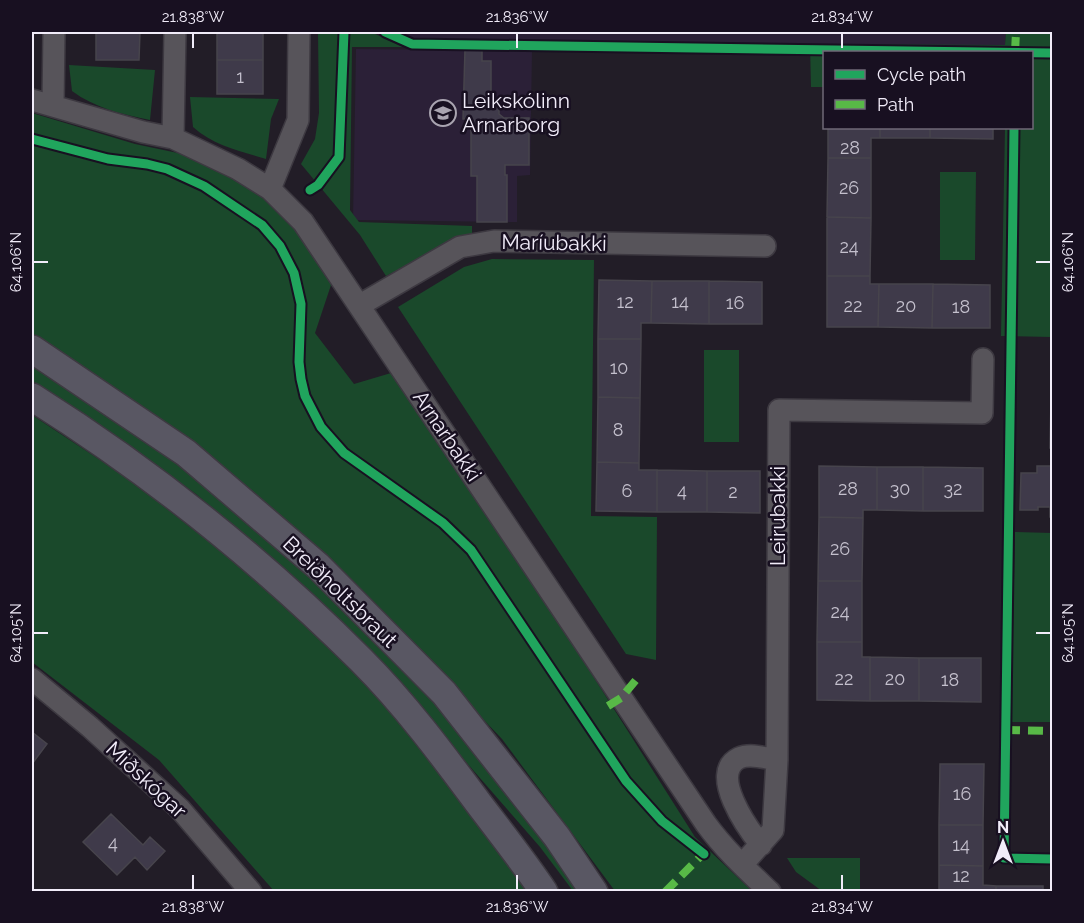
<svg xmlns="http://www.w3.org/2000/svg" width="1084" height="923" font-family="Raleway,sans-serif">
<rect width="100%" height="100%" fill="#221d27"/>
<!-- built -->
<path fill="#2b2037" d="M395,32H1006L1005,46L411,40Z
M356,49L532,51L530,175L517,176V222L353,220Z"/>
<!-- green -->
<path fill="#1a492b" d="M318,32H371L403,47H352L350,210L359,222L472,226V237L455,240L386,276L360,235L301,164L315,139L319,113Z
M1006,32H1052V337L1001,336L1005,128H1032V52H824V87H811L810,44L1005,45Z
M69,65L155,70L150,120C121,114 95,108 72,91Z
M190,97L279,99L271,119L266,159C240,151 214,146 193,127Z
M32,113L135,144L192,156L243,184L282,212L326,266L331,285L315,333L354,384L391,373L567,635L695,837L752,891H615L502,739L365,596L32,340Z
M940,172H976L975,260H940Z
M492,259L594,260L591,516L657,517L656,660L626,654L398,307L464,267Z
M704,350H739V442H704Z
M32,361L149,437L329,591L420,684L488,766L580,891H573L540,847L432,723L298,581L196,494L93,420L32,381Z
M32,415L147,491L148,494L254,577L399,715L527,891H274L159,760L32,662Z
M1015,532L1052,533V722H1011Z
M787,858H860V891H822L796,872Z"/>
<!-- building -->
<path fill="#3f3a4a" stroke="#47444c" stroke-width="1.5" d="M96,32H140L139,60H96Z
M217,32H263V60H217Z
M465,49H482V61H491V106H499V114L504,118H529V165H505V175H507V222H477V176H471V119H463Z
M217,60H263V94H217Z
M828,128H880V138H871V158H828Z
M880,128H930V138H880Z
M930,128H993V139L930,138Z
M828,158H871V218L827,217Z
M827,217L871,218L870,276H827Z
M827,276H870V284H879L878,327H827Z
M599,280L652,281L651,323H641V339H598Z
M652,281H709V324L651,323Z
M709,281L762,282V324H709Z
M879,284H933L932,328L878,327Z
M933,284L990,285V328H932Z
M598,339H641L640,398L598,397Z
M1052,350V448H1050Z
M598,397L640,398L639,463L597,462Z
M597,462L639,463V470H657V512L596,511Z
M819,466L877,467V510H863V518L819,517Z
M1037,466H1052V517H1050V507H1038V510H1020L1021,473H1037Z
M877,467H923V511L877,510Z
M923,467L983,468V511H923Z
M657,470L707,471V512H657Z
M707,471H760V513L707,512Z
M819,517L863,518L862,581H818Z
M818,581H862V642H817Z
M817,642H862V657H870V701L817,700Z
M870,657L919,658V701H870Z
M919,658H981V702L919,701Z
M32,732L47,744L32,764Z
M940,764H984L983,825H939Z
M111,814L143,845L150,837L165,851L147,870L135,857L117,875L83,842Z
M939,825H983V866L939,865Z
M939,865L983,866V885L996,886V892H939Z
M996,886H1043V892H996Z"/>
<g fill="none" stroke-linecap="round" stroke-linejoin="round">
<defs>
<path id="minor" d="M32,100L143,132L173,138L238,169L270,189L303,222L706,824C725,850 747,870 770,892
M53,106L54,32
M173,138L175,32
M270,189L298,120L299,32
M360,305L460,247L494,241L765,246
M32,679L90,727L180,809L251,892
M761,845C748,829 708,773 739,758C751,753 765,758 777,760
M742,865L773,830L777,760L779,410L982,413L983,359"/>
<path id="major" d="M32,349L186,453L318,566L444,693L557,837L594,892
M32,397C151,472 261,560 361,660C405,704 442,754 479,804C501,833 524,862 544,892"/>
</defs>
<!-- minor casing -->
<use href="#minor" stroke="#3d3941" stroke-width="24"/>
<!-- major casing -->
<use href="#major" stroke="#3d3941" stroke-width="30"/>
<!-- minor -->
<use href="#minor" stroke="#57545a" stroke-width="21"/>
<!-- major -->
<use href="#major" stroke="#595763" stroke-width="27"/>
<!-- quiet -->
<path stroke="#58b947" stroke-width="8" stroke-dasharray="15 8" stroke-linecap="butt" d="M1015,52L1016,32
M608,706L621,698L636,680
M1005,730L1052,731
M665,892L707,850"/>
<defs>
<path id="cycleway" d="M385,32L412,44L1052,53
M1014,128L1004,858L1052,859
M32,139L108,159L147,164L167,169L204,186L262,225L280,246L294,273L301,304L299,362L301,379L305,396L321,427L344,453L443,523L471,550L626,781L662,821L704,854
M310,190L318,185L339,157L344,32"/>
</defs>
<!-- cycleway casing -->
<use href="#cycleway" stroke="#181021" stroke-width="13"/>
<!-- cycleway -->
<use href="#cycleway" stroke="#20a55d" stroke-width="9"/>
</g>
<!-- ticks -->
<path fill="none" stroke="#f1ecf9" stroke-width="2" d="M193,33V48M517,33V48M842,33V48M33,262H48M1036,262H1051M33,633H48M1036,633H1051M193,875V890M517,875V890M842,875V890"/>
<!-- icons -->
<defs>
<symbol id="school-ring" viewBox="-11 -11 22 22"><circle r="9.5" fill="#181021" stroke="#a9a4b0" stroke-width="1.5"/><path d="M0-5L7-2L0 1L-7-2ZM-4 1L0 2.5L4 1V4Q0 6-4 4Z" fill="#a9a4b0"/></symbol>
</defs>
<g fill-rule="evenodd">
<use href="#school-ring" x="428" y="98" width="30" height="30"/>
</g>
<g text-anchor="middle" stroke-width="5" stroke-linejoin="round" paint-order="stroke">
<!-- number labels -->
<g font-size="18" fill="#c4c0cd">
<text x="240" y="83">1</text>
<text x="850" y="154">28</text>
<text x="849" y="194">26</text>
<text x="849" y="253">24</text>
<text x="625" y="308">12</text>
<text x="680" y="308">14</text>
<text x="735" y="309">16</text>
<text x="853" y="312">22</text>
<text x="906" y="312">20</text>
<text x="961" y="313">18</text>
<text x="619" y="374">10</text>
<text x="618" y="436">8</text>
<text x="848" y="495">28</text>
<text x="900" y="495">30</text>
<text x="953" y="495">32</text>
<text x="627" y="497">6</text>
<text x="682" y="497">4</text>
<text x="733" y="498">2</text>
<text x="840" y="555">26</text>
<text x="840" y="618">24</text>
<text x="844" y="685">22</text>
<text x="895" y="685">20</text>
<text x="950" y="686">18</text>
<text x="962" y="800">16</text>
<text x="113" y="849">4</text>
<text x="961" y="851">14</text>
<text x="961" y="882">12</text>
</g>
<!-- poi labels -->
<g font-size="21" fill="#f1ecf9" stroke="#181021" text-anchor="start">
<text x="462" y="108">Leikskólinn<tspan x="462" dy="24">Arnarborg</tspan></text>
</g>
<!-- street labels -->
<g font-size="21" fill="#f1ecf9" stroke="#181021">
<text transform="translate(554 243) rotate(1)" y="7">Maríubakki</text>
<text transform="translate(447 436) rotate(56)" y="7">Arnarbakki</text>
<text transform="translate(778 516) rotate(-90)" y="7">Leirubakki</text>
<text transform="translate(340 592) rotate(44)" y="7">Breiðholtsbraut</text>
<text transform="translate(146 780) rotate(43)" y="7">Miðskógar</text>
</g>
</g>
<!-- border -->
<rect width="1084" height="923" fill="none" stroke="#181021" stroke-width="66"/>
<!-- legend -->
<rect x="823" y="51" width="210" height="78" fill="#181021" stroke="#6f6877" stroke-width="1.5"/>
<rect x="835" y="70" width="30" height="9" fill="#20a55d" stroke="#6f6877" stroke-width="1.5"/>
<text x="877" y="81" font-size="18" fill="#f1ecf9">Cycle path</text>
<rect x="835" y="100" width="30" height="9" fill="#58b947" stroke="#6f6877" stroke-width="1.5"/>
<text x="877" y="111" font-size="18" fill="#f1ecf9">Path</text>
<!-- north arrow -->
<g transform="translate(1003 842)" stroke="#181021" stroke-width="4.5" paint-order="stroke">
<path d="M0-4.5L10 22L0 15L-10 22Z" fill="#f1ecf9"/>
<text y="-9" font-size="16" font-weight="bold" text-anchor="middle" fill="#f1ecf9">N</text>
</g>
<rect x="33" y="33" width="1018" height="857" fill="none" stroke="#f1ecf9" stroke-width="2"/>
<g font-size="15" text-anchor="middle" fill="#f1ecf9">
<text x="193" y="22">21.838°W</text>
<text x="517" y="22">21.836°W</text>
<text x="842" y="22">21.834°W</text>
<text transform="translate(16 262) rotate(-90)" y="5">64.106°N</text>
<text transform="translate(1068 262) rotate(-90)" y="5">64.106°N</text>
<text transform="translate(16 633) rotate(-90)" y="5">64.105°N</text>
<text transform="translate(1068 633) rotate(-90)" y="5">64.105°N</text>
<text x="193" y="912">21.838°W</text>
<text x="517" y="912">21.836°W</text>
<text x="842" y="912">21.834°W</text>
</g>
</svg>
